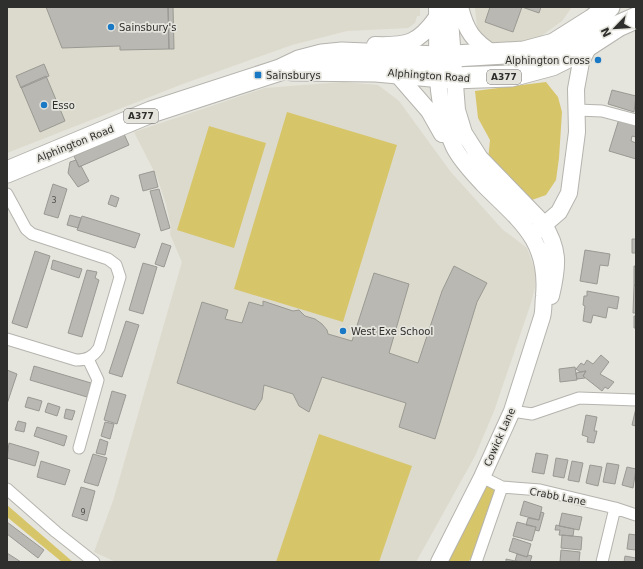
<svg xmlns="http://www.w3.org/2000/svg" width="643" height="569" font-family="'DejaVu Sans',sans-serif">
<rect width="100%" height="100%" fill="#e5e4dd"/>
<!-- built -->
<path fill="#dcdacc" d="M7,7H420V16H417L415,23L408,28L347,31L292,45L180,85L7,153Z
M475,7H572L562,21L541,36L505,53L478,36Z
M343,82L378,85L399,101L450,171L502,229L527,248L530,256L535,271V287L531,303L494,411L475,456L416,562H116L94,552L113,501L182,262L170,234L171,227L166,204L157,177L134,132L265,88Z"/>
<!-- green -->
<path fill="#d7c56a" d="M546,82L558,97L562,112L559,158L556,180L546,195L532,200L488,160L490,140L478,118L475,91Z
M287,112L397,145L343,322L234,289Z
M209,126L266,143L234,248L177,230Z
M319,434L412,466L379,562H276Z
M490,485L495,489L471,558L468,562H447L486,486Z
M7,505L73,562H62L7,517Z"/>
<!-- building -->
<path fill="#b9b8b2" stroke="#9a9993" d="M46,7H168L169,49L120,50V46L62,48Z
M168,7H173L174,49H169Z
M490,7H522L513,32L485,22Z
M522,7H541L539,13Z
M44,64L49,76L21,88L16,76Z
M46,76L65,121L40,132L21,87Z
M612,90L636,96L634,112L608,104Z
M619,119L636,124V137L632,136L631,141L636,143V159L609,151Z
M124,134L129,145L79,167L74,156Z
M76,160L79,167L81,166L89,181L78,187L68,173L70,162Z
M154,171L158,187L143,191L139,175Z
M53,184L67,189L58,218L44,214Z
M159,189L170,228L161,231L150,191Z
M111,195L119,198L116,207L108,204Z
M70,215L81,218L78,228L67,225Z
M82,216L140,234L135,248L77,230Z
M632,239H636V253H632Z
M162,243L171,246L164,267L155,264Z
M585,250L610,254L608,266L600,265L597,284L580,281Z
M35,251L50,256L27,328L12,323Z
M53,260L82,269L79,278L51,269Z
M143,263L157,267L143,314L129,310Z
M454,266L487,283L477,302L435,439L399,427L406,403L322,377L309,412L299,406L293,394L264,385L262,399L255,410L177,383L202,302L228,310L225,319L242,323L249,302L263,306V301L293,311L299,310L305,316L315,319L322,324L327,330L328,334L352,341L374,273L409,284L389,353L418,363L442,291Z
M634,266H636V286L634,285Z
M87,270L97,272L95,278L99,280L82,337L68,333Z
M634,285L636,286V313H633Z
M587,291L619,297L617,309L608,307L606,318L593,315L591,323L583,321L585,306L583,305L584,296H587Z
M634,316H636V328H634Z
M126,321L139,325L122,377L109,373Z
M601,355L609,362L600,374L614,382L608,389L605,387L602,391L583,376L586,371L580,372L576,369L581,363L584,365L587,360L593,364Z
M34,366L91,383L87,397L30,380Z
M575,367L577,380L560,382L559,369Z
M7,370L17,374L7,404Z
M586,371L583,376L585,378L577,379L576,373Z
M112,391L126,395L117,424L104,420Z
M28,397L42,401L39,411L25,407Z
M48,403L60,407L57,416L45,412Z
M636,408V426L632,425Z
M66,409L75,411L72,420L64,418Z
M586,415L597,417L594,431H597L594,443L587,442L588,437L582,435Z
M18,421L26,423L24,432L15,430Z
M105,422L114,424L110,439L101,436Z
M37,427L67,436L64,446L34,436Z
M100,439L108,442L105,455L96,453Z
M9,443L39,452L35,466L7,458Z
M536,453L548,455L544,474L532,472Z
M93,454L107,458L98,486L84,482Z
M556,458L568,460L564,478L553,476Z
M41,461L70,470L65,485L37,477Z
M572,461L583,463L579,482L568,480Z
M607,463L619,465L615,484L603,482Z
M590,465L602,467L598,486L586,483Z
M627,467L636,469L633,488L622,485Z
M81,487L95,491L87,521L72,516Z
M524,501L542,507L539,520L520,515Z
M541,512L544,513L539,531L535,530L536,527L526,525L528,518L539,520Z
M562,513L582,517L579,530L559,526Z
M7,522L44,550L38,558L7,534Z
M517,522L536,527L532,541L513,536Z
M556,525L574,529L573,536L559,535L560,530H555Z
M629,534L636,535V550L627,549Z
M562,535L582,537L581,550L561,548Z
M513,538L531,544L527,557L509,551Z
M561,550L580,552L579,562H560Z
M7,553L21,562H7Z
M517,554L527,557L528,555L532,556L530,562L515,561Z
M625,556L636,558V562H624Z
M506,559L515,561L520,562H506Z"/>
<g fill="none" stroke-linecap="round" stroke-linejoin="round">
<defs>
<path id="street" d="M577,110L602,111L636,120
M7,194L26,229L32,234L108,259L116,265L120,277L99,348C93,357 87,360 76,360L7,339
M512,411L532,414L579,398L636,400
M79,448L98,380L88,359
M482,477L502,487L540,490L615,508L636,515
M7,489L56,532L94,562
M476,562L502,487
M602,562L615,508"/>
<path id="secondary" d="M437,7C438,53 433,104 454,147C461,161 473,173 484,185C520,221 549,240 544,296C543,304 544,310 542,317L512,411L482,477L439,562
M449,7L457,110L464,133L480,158L543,223C560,250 558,266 551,296
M460,7C466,31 473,41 494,54
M375,45C407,46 418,44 437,17
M396,73L429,111L442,134
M537,231L559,212L569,193L577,132L576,89L581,62L589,46"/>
<path id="highway" d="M292,70L376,71L453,78L511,76L552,65L578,52L618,26L636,18
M7,172L151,112L280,70L299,61L322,55L342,53L437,57L524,52L554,44L592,20L609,7"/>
</defs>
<!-- street casing -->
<use href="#street" stroke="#b5b4ae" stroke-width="13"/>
<!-- secondary casing -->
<use href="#secondary" stroke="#b5b4ae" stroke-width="18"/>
<!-- highway casing -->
<use href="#highway" stroke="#b5b4ae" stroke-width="23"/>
<!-- street -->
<use href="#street" stroke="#fff" stroke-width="11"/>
<!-- secondary -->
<use href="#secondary" stroke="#fff" stroke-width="16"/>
<!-- highway -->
<use href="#highway" stroke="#fff" stroke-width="21"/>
</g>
<!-- markers -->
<g fill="#1a79c5" stroke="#e5e4dd" stroke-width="1.5">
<circle cx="111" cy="27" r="4"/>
<circle cx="598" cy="60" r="4"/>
<rect x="254" y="71" width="8" height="8" rx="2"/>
<circle cx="44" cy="105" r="4"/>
<circle cx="343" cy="331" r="4"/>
</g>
<g text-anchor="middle" stroke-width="3.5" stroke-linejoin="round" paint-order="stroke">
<!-- number labels -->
<g font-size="8" fill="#52514e">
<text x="54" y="203">3</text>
<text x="83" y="515">9</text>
</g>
<!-- shield labels -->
<g fill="#e5e4dd" stroke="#666562" stroke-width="1">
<rect x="487" y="70" width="34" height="14" rx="3"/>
<rect x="124" y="109" width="34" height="14" rx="3"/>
</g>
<g font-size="9" font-weight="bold" fill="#2f2f2d">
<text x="504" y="80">A377</text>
<text x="141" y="119">A377</text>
</g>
<!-- poi labels -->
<g font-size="10" fill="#2f2f2d" stroke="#e5e4dd" text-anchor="start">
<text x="119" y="31">Sainsbury's</text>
<text x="590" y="64" text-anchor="end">Alphington Cross</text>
<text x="266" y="79">Sainsburys</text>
<text x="52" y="109">Esso</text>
<text x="351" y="335">West Exe School</text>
</g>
<!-- street labels -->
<g font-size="10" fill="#2f2f2d" stroke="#e5e4dd">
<text transform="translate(429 75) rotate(4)" y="4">Alphington Road</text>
<text transform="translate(75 143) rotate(-22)" y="4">Alphington Road</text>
<text transform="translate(499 437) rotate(-66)" y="4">Cowick Lane</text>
<text transform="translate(558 496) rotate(11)" y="4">Crabb Lane</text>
</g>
</g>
<!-- border -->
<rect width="643" height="569" fill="none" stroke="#2f2f2d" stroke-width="16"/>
<!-- north arrow -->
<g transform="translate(615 28) rotate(245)" stroke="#e5e4dd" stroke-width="3" paint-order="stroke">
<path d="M0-3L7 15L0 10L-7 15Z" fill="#2f2f2d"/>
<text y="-6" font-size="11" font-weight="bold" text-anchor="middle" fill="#2f2f2d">N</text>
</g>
</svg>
